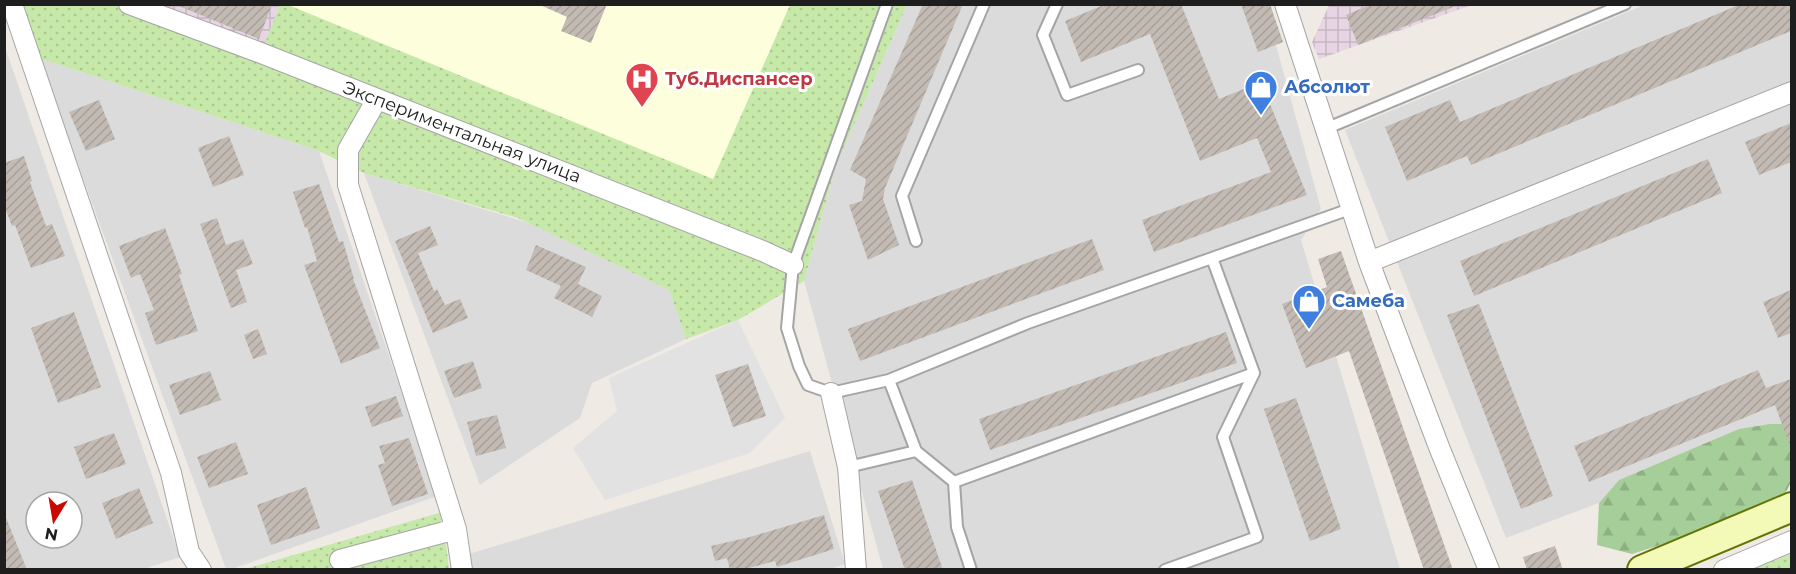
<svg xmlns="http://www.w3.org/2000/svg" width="1796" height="574" font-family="Montserrat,sans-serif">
<defs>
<pattern id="industrial-grid" width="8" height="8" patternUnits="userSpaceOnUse" patternTransform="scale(1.5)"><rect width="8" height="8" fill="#e8d5e4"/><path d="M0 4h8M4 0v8" fill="none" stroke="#c7b6c3"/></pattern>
<pattern id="grass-dots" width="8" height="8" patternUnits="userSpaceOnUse" patternTransform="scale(1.5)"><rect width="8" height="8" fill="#c6e9a9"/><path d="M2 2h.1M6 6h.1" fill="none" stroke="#aac791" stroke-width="1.8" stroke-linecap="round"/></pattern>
<pattern id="forest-firs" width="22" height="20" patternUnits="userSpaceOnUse" patternTransform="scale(1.5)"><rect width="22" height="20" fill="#a6ce98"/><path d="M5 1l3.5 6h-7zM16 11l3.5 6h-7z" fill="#8eb083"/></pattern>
<pattern id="building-hatch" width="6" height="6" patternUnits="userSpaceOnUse" patternTransform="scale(1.5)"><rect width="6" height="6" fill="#c3bbb3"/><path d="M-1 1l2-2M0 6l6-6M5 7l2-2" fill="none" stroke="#a7a09a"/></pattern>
</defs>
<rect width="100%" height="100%" fill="#efebe4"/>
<!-- residential -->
<path fill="#dcdbdb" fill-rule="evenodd" d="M907,5H1265L1321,209L1301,240L1400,569H883L804,281L836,165Z
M1644,5H1791V424H1770L1660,463L1619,480L1599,503L1506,538L1345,130Z
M4,44L180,557L144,569H5ZM36,502H72V538H36Z
M39,58L319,151L437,496L232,569H226Z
M364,173L529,223L669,290L686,339L592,383L580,418L480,485Z
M810,451L845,564L828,570H473L469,554Z"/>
<!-- industrial -->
<path fill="url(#industrial-grid)" d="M129,5H280L261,53Z
M1329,5H1472L1319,59L1312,42Z"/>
<!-- education -->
<path fill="#fdffdc" d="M288,5H790L714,180Z"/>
<!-- grass -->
<path fill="url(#grass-dots)" d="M4,5H129L261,53L280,5H288L713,179L790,5H907L836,165L804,281L738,320L686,339L669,290L518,218L364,173L319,151L39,58L5,16Z
M442,512L449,569H245Z
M1791,554V569H1753Z"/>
<!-- forest -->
<path fill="url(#forest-firs)" d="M1770,424H1791V482L1783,498L1676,540L1632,554L1597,545L1599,503L1619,480L1739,429Z"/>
<!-- parking -->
<path fill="#e2e2e2" d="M738,320L785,418L750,453L605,500L573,448L617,411L609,378Z"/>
<!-- building -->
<path fill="url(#building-hatch)" d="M174,4H272L259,39Z
M538,4H607L591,43L561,31L567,17Z
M923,4H963L885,188L883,199L899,245L868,260L849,205L862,201L866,179L850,170Z
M1106,4H1181L1219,99L1261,82L1307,195L1154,252L1142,220L1271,172L1257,138L1200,161L1150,34L1081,62L1065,21Z
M1241,4H1270L1283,42L1258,52Z
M1372,4H1458V5L1358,45L1346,15Z
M1741,4H1791V31L1471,165L1467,156L1407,181L1385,127L1450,100L1460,122Z
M99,100L115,139L86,151L69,112Z
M1791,123V162L1759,175L1745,142Z
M229,136L244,175L213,187L198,148Z
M24,156L32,181L30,182L46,226L52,224L65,256L31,268L15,225L12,226L4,205V163Z
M1708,159L1722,193L1474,296L1460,261Z
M319,184L339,242L343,241L354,279H353L380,348L341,364L304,265L317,261L307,227L305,228L293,192Z
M217,218L226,245L243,239L253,264L236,270L247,302L231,308L200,224Z
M430,226L438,245L418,253L434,291L437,289L445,305L460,299L468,318L433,333L395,241Z
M165,228L182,274L179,275L198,331L156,345L145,313L154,310L140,274L131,278L119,246Z
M1092,239L1104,270L860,361L848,329Z
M536,245L586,267L578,284L602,296L592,317L554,298L561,286L526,270Z
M1341,251L1453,570H1424L1349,351L1306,368L1282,304L1327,287L1318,259Z
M1791,290V333L1778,338L1763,302Z
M1479,304L1553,496L1521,509L1447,315Z
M74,312L101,387L58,403L31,328Z
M258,329L267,354L253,359L244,335Z
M1226,332L1237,363L990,450L979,419Z
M473,361L482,388L454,398L444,371Z
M748,364L766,416L733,427L715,375Z
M1758,370L1766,388L1791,379V446H1790L1775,405L1589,482L1574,446Z
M210,371L221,400L180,415L169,385Z
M396,396L403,416L372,427L365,407Z
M1296,398L1341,529L1310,541L1264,409Z
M497,415L506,448L476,456L467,422Z
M114,433L126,464L86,479L74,447Z
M409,438L428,494L392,506L378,465L385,463L379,446Z
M236,442L248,474L209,488L197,457Z
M912,480L943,570H905L878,491Z
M306,487L320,528L271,545L257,505Z
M139,488L153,523L116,539L102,503Z
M4,515H5L27,570H4Z
M824,515L834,549L777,567L775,561L741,570H730L727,558L715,561L711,546L750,537Z
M1555,546L1563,570H1527L1523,557Z"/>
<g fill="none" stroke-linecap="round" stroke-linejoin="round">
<defs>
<path id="lane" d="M887,4L793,265L787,328L799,366L808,385L831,393L889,380L1028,323L1212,258
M1057,4L1043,35L1067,95L1138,70
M1325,129L1625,4
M916,241L902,196L984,4
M889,380L916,451L954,482
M848,467L916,451
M971,570L957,527L954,482L1254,373
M1165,570L1257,537L1223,437L1254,373L1212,258L1350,209"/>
<path id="street" d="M12,4L171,473L189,552L201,570
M129,4L261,53L765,252L793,265
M1285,4L1369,262L1439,447L1489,570
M377,99L348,150V185L456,529L462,570
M1369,262L1792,92
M831,393L848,467L856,570
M340,560L456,529
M1724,570L1792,541"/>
<path id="secondary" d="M1642,570L1792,507"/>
</defs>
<!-- lane casing -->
<use href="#lane" stroke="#a5a5a5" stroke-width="14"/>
<!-- street casing -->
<use href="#street" stroke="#a5a5a5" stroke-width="22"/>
<!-- secondary casing -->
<use href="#secondary" stroke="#637405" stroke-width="32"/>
<!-- lane -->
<use href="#lane" stroke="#fff" stroke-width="10"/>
<!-- street -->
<use href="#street" stroke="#fff" stroke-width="20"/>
<!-- secondary -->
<use href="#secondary" stroke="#f3f9b7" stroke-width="28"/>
</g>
<!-- icons -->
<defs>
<symbol id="hospital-pin" viewBox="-11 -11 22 30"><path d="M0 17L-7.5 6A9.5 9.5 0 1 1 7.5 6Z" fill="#e0444e" stroke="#fff"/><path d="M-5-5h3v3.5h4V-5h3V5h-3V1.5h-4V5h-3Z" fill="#fff"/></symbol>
<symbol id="shop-pin" viewBox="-11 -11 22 30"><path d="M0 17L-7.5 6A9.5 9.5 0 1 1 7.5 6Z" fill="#3f7fe0" stroke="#fff"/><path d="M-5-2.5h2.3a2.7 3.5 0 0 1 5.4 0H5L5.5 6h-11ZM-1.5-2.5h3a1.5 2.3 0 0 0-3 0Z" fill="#fff"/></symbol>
</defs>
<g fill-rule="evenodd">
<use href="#hospital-pin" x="623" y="60" width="38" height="52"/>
<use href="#shop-pin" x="1242" y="68" width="38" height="52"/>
<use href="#shop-pin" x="1290" y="282" width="38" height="52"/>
</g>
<g text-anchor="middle" stroke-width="6" stroke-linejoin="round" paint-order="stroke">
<!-- health labels -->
<g font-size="18" font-weight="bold" fill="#be3a42" stroke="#fff" text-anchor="start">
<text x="665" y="85">Туб.Диспансер</text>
</g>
<!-- shop labels -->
<g font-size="18" font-weight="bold" fill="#366cbe" stroke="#fff" text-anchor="start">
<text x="1284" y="93">Абсолют</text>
<text x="1332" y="307">Самеба</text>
</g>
<!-- street labels -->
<g font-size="18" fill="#1e1e1e" stroke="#fff">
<text transform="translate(462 132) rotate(21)" y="6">Экспериментальная улица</text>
</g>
</g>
<!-- border -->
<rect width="1796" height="574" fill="none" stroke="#1e1e1e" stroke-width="12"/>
<!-- north arrow -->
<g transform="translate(54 520) rotate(191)"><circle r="28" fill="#ffffff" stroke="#a5a5a5" stroke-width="1.5"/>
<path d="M0-4.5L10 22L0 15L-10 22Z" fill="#ca0a01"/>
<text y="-9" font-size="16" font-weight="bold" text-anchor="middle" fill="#1e1e1e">N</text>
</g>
</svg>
